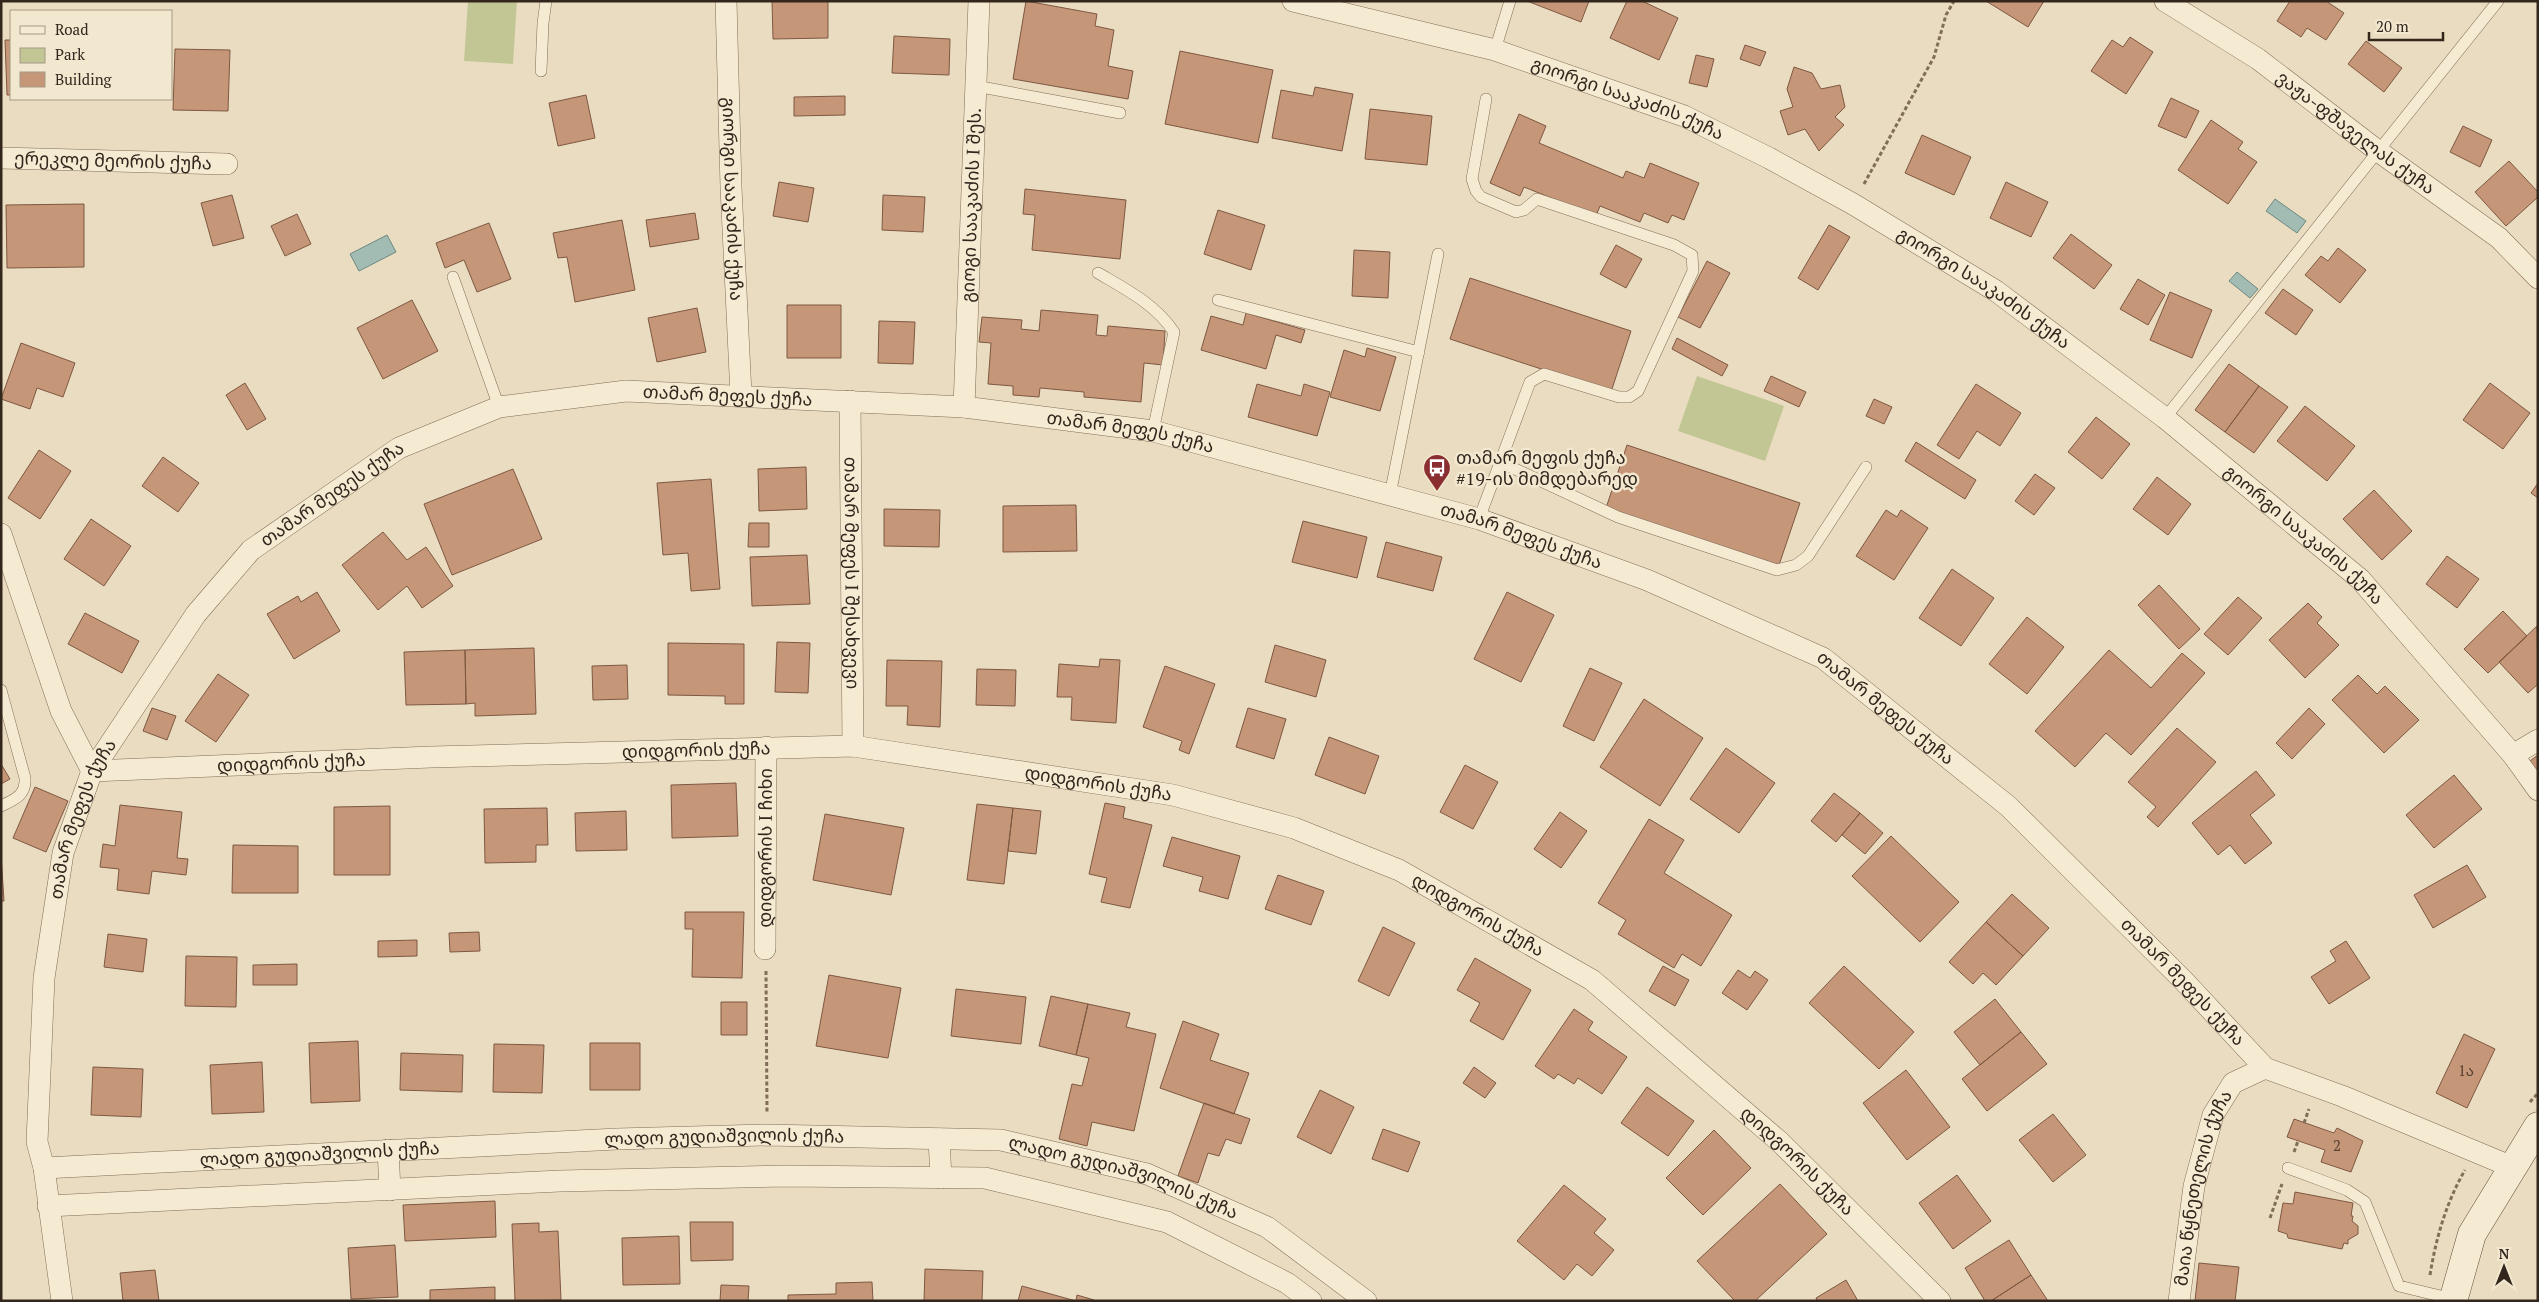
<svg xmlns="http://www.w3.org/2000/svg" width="2539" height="1302" font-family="'PT Serif','Noto Sans Georgian',serif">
<rect width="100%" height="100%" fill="#eadcc0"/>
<!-- green -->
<path fill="#c2c695" d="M468,1H517L513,64L464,61Z
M1697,376L1784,406L1765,461L1678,431Z"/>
<!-- water -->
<path fill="#a2bcb4" stroke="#6b8981" d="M2275,199L2306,221L2297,233L2266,211Z
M387,235L396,252L359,271L350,254Z
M2237,272L2258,289L2250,298L2229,281Z"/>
<!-- building -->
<path fill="#c59678" stroke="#7e5841" d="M772,1H828V38L773,39Z
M1026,1L1097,14L1095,26L1114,30L1108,66L1133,71L1128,99L1013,79Z
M1527,1H1589L1581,22Z
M1627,1H1642L1678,18L1659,60L1610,38Z
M1986,1H2044L2028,27Z
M2290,1H2326L2344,13L2326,40L2307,28L2301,37L2277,21Z
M894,36L950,39L949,75L892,73Z
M2130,37L2153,52L2126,94L2091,71L2112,40L2123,47Z
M5,40H11V95H7Z
M2366,41L2402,68L2384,92L2348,64Z
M1745,45L1766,52L1760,66L1740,59Z
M175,49L230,50L228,111L173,110Z
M1180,51L1273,70L1258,143L1165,124Z
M1696,55L1714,59L1707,87L1689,83Z
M1794,67L1812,73L1821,89L1840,85L1845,107L1835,117L1844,125L1819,151L1805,129L1788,135L1780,111L1793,107L1787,89Z
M1315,87L1353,94L1342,151L1272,138L1281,90L1313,96Z
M586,95L595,138L558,146L549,103Z
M845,96V115L794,116V97Z
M2171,98L2199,111L2186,138L2158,126Z
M1370,109L1432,116L1427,165L1365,159Z
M1519,114L1546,126L1539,143L1623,178L1626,171L1644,178L1650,163L1699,183L1684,220L1672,215L1668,223L1644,213L1640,222L1600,206L1596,216L1524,187L1520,196L1490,183Z
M2211,120L2243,142L2238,149L2257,162L2228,204L2178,170Z
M2463,126L2492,140L2480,167L2450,152Z
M1922,135L1971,157L1954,195L1905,173Z
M2509,161L2538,192V197L2506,226L2475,192Z
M779,182L814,188L808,222L773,216Z
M2006,182L2048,202L2031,237L1990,218Z
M1025,189L1126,200L1120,259L1032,250L1035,215L1023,214Z
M232,195L244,238L213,246L201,203Z
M883,195L925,197L923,232L882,230Z
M84,204V267L7,268L6,205Z
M1218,210L1265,225L1251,270L1204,254Z
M695,213L699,239L650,247L646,220Z
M297,214L311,244L285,256L271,226Z
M622,220L635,290L575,302L567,257L558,258L553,233Z
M489,223L511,279L477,292L464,260L445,268L436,243Z
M1829,225L1850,237L1818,290L1798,278Z
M2071,234L2112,265L2094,289L2053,258Z
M1616,245L1642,259L1626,288L1600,274Z
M2338,248L2366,270L2340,303L2305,275L2321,256L2328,261Z
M1354,250L1390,252L1388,298L1352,296Z
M1707,261L1730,273L1700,328L1678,317Z
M1470,278L1631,331L1611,392L1450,339Z
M2138,279L2165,295L2148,325L2120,309Z
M2283,289L2313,310L2296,335L2265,313Z
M2170,292L2212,310L2192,358L2150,340Z
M412,300L438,351L383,379L357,328Z
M787,305H841V358H787Z
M697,308L706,352L657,362L648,318Z
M1041,310L1098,315L1096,335L1107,336L1108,326L1165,331L1163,365L1144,363L1141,402L1084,397V392L1040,388L1039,397L1013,395V386L988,384L991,343L979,342L982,317L1022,320L1021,329L1039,331Z
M1246,313L1305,330L1301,343L1276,335L1266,369L1201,350L1211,316L1243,325Z
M879,321L915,322L913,364L878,363Z
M1677,338L1728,365L1722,376L1672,349Z
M21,343L75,363L63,397L37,388L30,409L1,399Z
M1367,348L1396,357L1380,411L1330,397L1344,350L1365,357Z
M2229,364L2259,386L2225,432L2195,410Z
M1771,376L1806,392L1799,407L1764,391Z
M245,383L266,419L247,430L226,395Z
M2490,383L2530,413L2503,449L2463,420Z
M1257,384L1301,396L1304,384L1330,392L1317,436L1248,417Z
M1976,384L2021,413L2000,446L1977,431L1959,459L1937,445Z
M2259,386L2288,407L2254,453L2225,432Z
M1874,399L1892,407L1884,424L1866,416Z
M2305,406L2355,446L2327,481L2277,441Z
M2096,417L2130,444L2102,479L2068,452Z
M1916,442L1976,480L1965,499L1905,461Z
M1627,445L1800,503L1779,565L1606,508Z
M39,450L71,471L40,519L8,498Z
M163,457L199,483L178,512L142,486Z
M806,467L807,509L759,511L758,469Z
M513,469L542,539L452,575L424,504Z
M2035,474L2055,488L2034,515L2015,501Z
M2157,477L2191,504L2168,535L2133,509Z
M711,479L720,589L691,591L688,553L663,555L657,483Z
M2538,483V498L2531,493Z
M2374,490L2412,531L2382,560L2343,519Z
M1076,505L1077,551L1003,552V506Z
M884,509L940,510L939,547L884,546Z
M1886,510L1897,517L1901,510L1928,528L1894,580L1856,556Z
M91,519L131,546L104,586L64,559Z
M1303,521L1367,537L1357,578L1292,562Z
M749,523H769V547H748Z
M383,532L407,560L426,547L453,586L422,608L407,586L378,610L342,565Z
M1386,542L1442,557L1433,591L1377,577Z
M807,555L810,604L752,606L750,557Z
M2447,556L2479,579L2457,608L2426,584Z
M1952,569L1994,598L1961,646L1919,618Z
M2159,585L2200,629L2179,649L2138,605Z
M317,592L340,631L294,659L267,614L298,596L301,602Z
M1507,592L1554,615L1521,682L1474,659Z
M2238,597L2262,618L2228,655L2204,634Z
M2308,603L2322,617L2317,623L2339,645L2305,678L2269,640Z
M2503,611L2527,636L2488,673L2464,649Z
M85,613L139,641L122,673L68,644Z
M2027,617L2064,647L2027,694L1989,664Z
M2537,626L2538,684L2528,693L2499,662Z
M777,642L810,643L808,693L775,692Z
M668,643L744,644V704H725V696L668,695Z
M1275,645L1326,660L1316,697L1265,682Z
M534,648L536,714L475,716V703L466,704L465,650Z
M465,650L466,704L406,705L404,652Z
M2109,650L2151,688L2182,653L2205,673L2131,755L2106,733L2075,767L2035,731Z
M1100,659L1120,660L1116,723L1071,720L1072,697H1057L1059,664L1099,667Z
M887,660L942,661L940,727L907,725L908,706H886Z
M627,665L628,699L593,700L592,666Z
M1165,666L1215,684L1189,754L1179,750L1182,741L1143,727Z
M1590,668L1622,683L1594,741L1563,726Z
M977,669L1016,670L1015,706L976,705Z
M218,674L249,695L216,742L185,721Z
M2358,675L2377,694L2385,686L2419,720L2384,753L2332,700Z
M1644,699L1703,738L1660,806L1600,767Z
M152,708L176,716L167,740L143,731Z
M1248,708L1286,719L1274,759L1236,747Z
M2309,708L2325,724L2292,759L2276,743Z
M2177,728L2216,762L2158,827L2147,817L2156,807L2128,782Z
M1329,737L1379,756L1365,794L1315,775Z
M1726,748L1775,783L1739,833L1690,799Z
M2538,755V772L2530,761Z
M1,764L10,779L1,784Z
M1465,765L1498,782L1473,829L1440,812Z
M2256,771L2275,795L2250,815L2272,843L2245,864L2230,845L2218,855L2192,823Z
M2454,775L2482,809L2434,848L2406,815Z
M736,783L738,836L672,838L671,785Z
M35,787L68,801L46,852L13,838Z
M1834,793L1860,813L1836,842L1811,821Z
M1105,803L1125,807L1123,818L1152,825L1130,908L1101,902L1107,878L1089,874Z
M977,804L1013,808L1004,884L967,880Z
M120,805L182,812L177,858L188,859L186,875L152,871L149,894L117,890L119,869L100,867L103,844L115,846Z
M390,806V875H334V807Z
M547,808L548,845H536V862L485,863L484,809Z
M1013,808L1041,811L1036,854L1008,851Z
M626,811L627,850L576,851L575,813Z
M1560,812L1587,831L1561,868L1534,849Z
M1860,813L1883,833L1865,854L1842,835Z
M825,814L904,828L891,895L813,880Z
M1649,819L1684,840L1664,873L1732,915L1701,966L1682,954L1674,968L1618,934L1626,920L1598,903Z
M1891,836L1959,902L1920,942L1852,876Z
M1172,837L1240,856L1228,899L1199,891L1203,877L1163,866Z
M233,845L298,846V893H232Z
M1,855L4,901H1Z
M2467,865L2486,897L2433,928L2414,895Z
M1278,875L1324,891L1311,925L1265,909Z
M2012,894L2049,928L2023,956L1986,922Z
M685,912H744L742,978L692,977L693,929H685Z
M1986,922L2023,956L1996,985L1983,973L1973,984L1949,962Z
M1383,927L1415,943L1389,996L1358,981Z
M479,932L480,951L450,952L449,933Z
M108,934L147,939L143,972L104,967Z
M417,940V956L378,957V941Z
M2346,941L2370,978L2329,1004L2311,977L2336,961L2330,951Z
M186,956L237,957L236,1007L185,1006Z
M1475,958L1531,990L1503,1040L1470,1021L1480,1003L1457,990Z
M297,964V985H253V965Z
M1663,966L1689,980L1675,1006L1649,991Z
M1844,966L1914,1032L1879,1069L1809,1003Z
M1738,970L1750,978L1755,971L1768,980L1747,1010L1722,993Z
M829,975L901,988L888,1058L816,1046Z
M956,989L1026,997L1021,1044L951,1036Z
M1051,996L1088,1004L1076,1055L1039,1046Z
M1995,999L2021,1032L1980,1065L1954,1032Z
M721,1002H747V1035H721Z
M1088,1004L1130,1013L1126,1027L1156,1034L1134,1131L1092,1122L1087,1146L1059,1139L1072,1084L1082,1086L1089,1058L1076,1055Z
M1574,1009L1593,1022L1588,1030L1627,1057L1602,1094L1578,1078L1574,1084L1558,1074L1554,1079L1535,1066Z
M1183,1021L1219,1034L1210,1060L1249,1073L1234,1114L1160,1088Z
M2021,1032L2047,1064L1987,1111L1962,1079Z
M2464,1034L2495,1049L2467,1108L2436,1093Z
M358,1041L360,1101L311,1103L309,1043Z
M590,1043H640V1090H590Z
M494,1044L544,1045L542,1093L493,1092Z
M401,1053L463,1055L462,1092L400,1090Z
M262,1062L264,1112L212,1114L210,1065Z
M93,1067L143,1069L141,1117L91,1115Z
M1474,1067L1496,1083L1485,1098L1463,1083Z
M1906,1070L1950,1127L1907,1160L1863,1103Z
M1647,1087L1694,1121L1668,1156L1621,1123Z
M1320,1090L1354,1107L1331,1154L1297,1137Z
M1204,1103L1250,1119L1241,1144L1226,1139L1219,1156L1208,1153L1198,1183L1178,1176Z
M2053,1114L2086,1155L2053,1182L2019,1140Z
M2294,1119L2334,1133L2337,1128L2363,1141L2351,1172L2321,1162L2325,1150L2287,1137Z
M1383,1129L1420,1142L1408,1172L1372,1159Z
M1714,1130L1751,1168L1703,1215L1666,1178Z
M1957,1175L1991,1221L1953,1249L1919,1203Z
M1780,1184L1827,1234L1755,1301H1735L1697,1261Z
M1564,1185L1606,1219L1594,1233L1614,1250L1592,1276L1577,1264L1564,1280L1517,1241Z
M2295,1192L2353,1203L2351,1216H2353L2352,1221L2358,1226V1234L2348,1240V1244L2344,1243L2342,1249L2288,1238L2287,1234L2278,1231L2283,1203L2293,1204Z
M495,1201L496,1237L405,1241L403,1205Z
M690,1222H733V1260L691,1261Z
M539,1223V1232L558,1231L561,1300L515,1301L512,1224Z
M679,1236L680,1284L623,1285L622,1238Z
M2009,1240L2031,1275L1991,1301H1985L1965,1268Z
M395,1245L398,1297L351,1299L348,1248Z
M2199,1263L2239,1267L2235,1301H2195Z
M925,1269L983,1271L982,1301H924Z
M155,1270L159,1301H123L120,1273Z
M2031,1275L2048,1301H1991Z
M1846,1280L1858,1301H1817L1816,1298Z
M872,1282L873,1301H788V1295L836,1294V1283Z
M721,1285L749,1286L748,1301H720Z
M1022,1286L1076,1301H1018Z
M495,1287V1301H430V1290Z
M1077,1295L1094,1300V1301H1076Z"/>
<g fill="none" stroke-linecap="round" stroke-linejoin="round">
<defs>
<path id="lane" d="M1495,50L1510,1
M541,71L543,23L546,1
M976,86L1120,113
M1098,273C1127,290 1155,304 1174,332L1153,431
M453,277L499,407
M1218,300L1419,352
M2165,418L2498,1
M1500,462L1618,517L1777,570L1796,565L1808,556L1866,467
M1390,495L1438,254
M1479,519L1530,382L1544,374L1619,397H1629L1638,391L1693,271L1692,255L1674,245L1537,199L1524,210L1516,212L1481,197L1476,191L1472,179L1486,99
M1,690L25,778C26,795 16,799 1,806
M2288,1168L2347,1190L2365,1202L2399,1286L2453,1299"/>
<g id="street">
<path id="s1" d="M726,1L731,187L741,395"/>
<path id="s2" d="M1293,1L1495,50L1684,116L1769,158L1853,204L1996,291L2165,418L2360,579L2513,755L2538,790"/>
<path id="s3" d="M2165,1L2258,59L2378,151L2499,238L2538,278"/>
<path id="s4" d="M1,158L227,164"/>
<path id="s5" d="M850,401L853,746"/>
<path id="s6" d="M964,407L979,1"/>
<path id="s7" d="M1,534L61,711L92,771L431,757L853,746L1173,795L1294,828L1399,870L1592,980L1780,1142L1940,1301"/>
<path d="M2513,755L2538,740"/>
<path id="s8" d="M765,949L766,747"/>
<path d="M939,1139L941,1178"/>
<path d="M388,1150L390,1190"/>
<path id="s9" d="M44,1168L617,1139L767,1135L1001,1140L1147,1174L1267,1227L1366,1301"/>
<path d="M48,1206L560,1181L786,1176L985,1178L1167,1222L1287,1283L1311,1301"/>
<path id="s10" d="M62,1301L44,1168L37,1142L44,978L63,853L92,771L196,614L251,550L399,448L499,407L626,391L964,407L1153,431L1479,519L1647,580L1823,658L2008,806L2183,980L2265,1068L2342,1096L2512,1167"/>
<path id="s11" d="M2179,1301L2194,1186L2213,1115L2233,1083L2265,1068"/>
</g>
<path id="secondary" d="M2453,1301L2472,1234L2538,1126"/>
</defs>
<!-- lane casing -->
<use href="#lane" stroke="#816e59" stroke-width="12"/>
<!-- street casing -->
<use href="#street" stroke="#816e59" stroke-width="22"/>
<!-- secondary casing -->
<use href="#secondary" stroke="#634f3d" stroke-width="29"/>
<!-- path -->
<path stroke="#816e59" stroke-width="3" stroke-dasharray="4 2.5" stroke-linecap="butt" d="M1864,184L1934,57L1946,15L1954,1
M766,971L767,1112
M2530,1102L2538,1093
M2304,1123L2309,1109
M2294,1152L2298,1141
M2270,1218L2282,1184
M2430,1275C2436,1238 2446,1203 2465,1170"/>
<!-- lane -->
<use href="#lane" stroke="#f5ead2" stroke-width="11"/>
<!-- street -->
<use href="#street" stroke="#f5ead2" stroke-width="21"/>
<!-- secondary -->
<use href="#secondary" stroke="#f5ead2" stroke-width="28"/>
</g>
<!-- icons -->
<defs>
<symbol id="bus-pin" viewBox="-11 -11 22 30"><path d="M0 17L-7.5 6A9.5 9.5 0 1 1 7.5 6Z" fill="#8b2e31" stroke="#f2e7cf"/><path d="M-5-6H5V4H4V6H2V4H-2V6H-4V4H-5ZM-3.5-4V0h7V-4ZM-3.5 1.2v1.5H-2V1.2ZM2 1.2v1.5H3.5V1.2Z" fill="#fff"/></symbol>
</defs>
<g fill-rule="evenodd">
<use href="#bus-pin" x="1421" y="452" width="32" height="43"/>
</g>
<g text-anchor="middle" stroke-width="5" stroke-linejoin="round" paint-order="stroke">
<!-- number labels -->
<g font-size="15" fill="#574234">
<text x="2466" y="1076">1ა</text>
<text x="2337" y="1151">2</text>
</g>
<!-- street labels -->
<g font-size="18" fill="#32261d" stroke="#f2e7cf">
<text dy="6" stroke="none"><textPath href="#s2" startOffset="349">გიორგი სააკაძის ქუჩა</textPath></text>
<text dy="6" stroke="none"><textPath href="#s3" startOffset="232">ვაჟა-ფშაველას ქუჩა</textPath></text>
<text dy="6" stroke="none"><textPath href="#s4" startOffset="112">ერეკლე მეორის ქუჩა</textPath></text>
<text dy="6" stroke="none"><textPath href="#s1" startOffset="198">გიორგი სააკაძის ქუჩა</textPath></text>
<text dy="6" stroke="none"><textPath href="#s6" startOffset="202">გიოგი სააკაძის I შეს.</textPath></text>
<text dy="6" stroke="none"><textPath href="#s2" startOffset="754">გიორგი სააკაძის ქუჩა</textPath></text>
<text dy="6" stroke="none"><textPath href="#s10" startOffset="1329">თამარ მეფეს ქუჩა</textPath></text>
<text dy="6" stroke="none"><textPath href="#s10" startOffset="1734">თამარ მეფეს ქუჩა</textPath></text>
<text dy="6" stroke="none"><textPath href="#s10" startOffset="910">თამარ მეფეს ქუჩა</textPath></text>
<text dy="6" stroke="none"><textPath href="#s2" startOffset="1159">გიორგი სააკაძის ქუჩა</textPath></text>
<text dy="6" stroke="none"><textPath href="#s10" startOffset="2139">თამარ მეფეს ქუჩა</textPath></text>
<text dy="6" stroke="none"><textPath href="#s5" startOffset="172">თამარ მეფეს I შესახვევი</textPath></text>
<text dy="6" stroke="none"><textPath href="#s10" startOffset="2545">თამარ მეფეს ქუჩა</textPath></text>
<text dy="6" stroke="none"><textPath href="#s7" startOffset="859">დიდგორის ქუჩა</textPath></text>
<text dy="6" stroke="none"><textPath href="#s7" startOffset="454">დიდგორის ქუჩა</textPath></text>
<text dy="6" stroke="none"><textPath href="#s7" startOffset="1264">დიდგორის ქუჩა</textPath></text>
<text dy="6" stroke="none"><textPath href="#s10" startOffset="490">თამარ მეფეს ქუჩა</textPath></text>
<text dy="6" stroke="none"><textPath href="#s8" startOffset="101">დიდგორის I ჩიხი</textPath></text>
<text dy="6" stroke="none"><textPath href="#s7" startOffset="1669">დიდგორის ქუჩა</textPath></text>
<text dy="6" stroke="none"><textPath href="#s10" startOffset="2950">თამარ მეფეს ქუჩა</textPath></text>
<text dy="6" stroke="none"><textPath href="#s9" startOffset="681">ლადო გუდიაშვილის ქუჩა</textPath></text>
<text dy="6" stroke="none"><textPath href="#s9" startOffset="276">ლადო გუდიაშვილის ქუჩა</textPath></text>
<text dy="6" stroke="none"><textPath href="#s7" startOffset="2074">დიდგორის ქუჩა</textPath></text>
<text dy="6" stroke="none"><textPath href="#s9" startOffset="1086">ლადო გუდიაშვილის ქუჩა</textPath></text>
<text dy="6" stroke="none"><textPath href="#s11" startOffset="116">მაია წყნეთელის ქუჩა</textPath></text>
</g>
<!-- poi labels -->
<g font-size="18" fill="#32261d" stroke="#f2e7cf" text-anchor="start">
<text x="1456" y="464">თამარ მეფის ქუჩა<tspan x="1456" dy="21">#19-ის მიმდებარედ</tspan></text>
</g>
</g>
<!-- border -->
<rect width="2539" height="1302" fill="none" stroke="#32261d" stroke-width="5"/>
<!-- legend -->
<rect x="10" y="10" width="162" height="90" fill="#f2e7cf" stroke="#a59a88"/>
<rect x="20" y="26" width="25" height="8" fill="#f5ead2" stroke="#a59a88"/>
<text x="55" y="35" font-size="15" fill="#32261d">Road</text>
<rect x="20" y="48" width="25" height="15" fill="#c2c695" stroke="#a59a88"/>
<text x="55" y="60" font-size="15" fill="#32261d">Park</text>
<rect x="20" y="72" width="25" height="15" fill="#c59678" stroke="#a59a88"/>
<text x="55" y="85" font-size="15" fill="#32261d">Building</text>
<!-- north arrow -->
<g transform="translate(2504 1267)" stroke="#f2e7cf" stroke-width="4" paint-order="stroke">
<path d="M0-4L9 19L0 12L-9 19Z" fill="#32261d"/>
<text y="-8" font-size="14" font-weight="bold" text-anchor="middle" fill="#32261d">N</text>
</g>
<!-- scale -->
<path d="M2369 32v8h74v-8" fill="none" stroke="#32261d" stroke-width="2.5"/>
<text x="2376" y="32" font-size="15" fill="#32261d" stroke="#f2e7cf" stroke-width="4" paint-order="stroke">20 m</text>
</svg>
